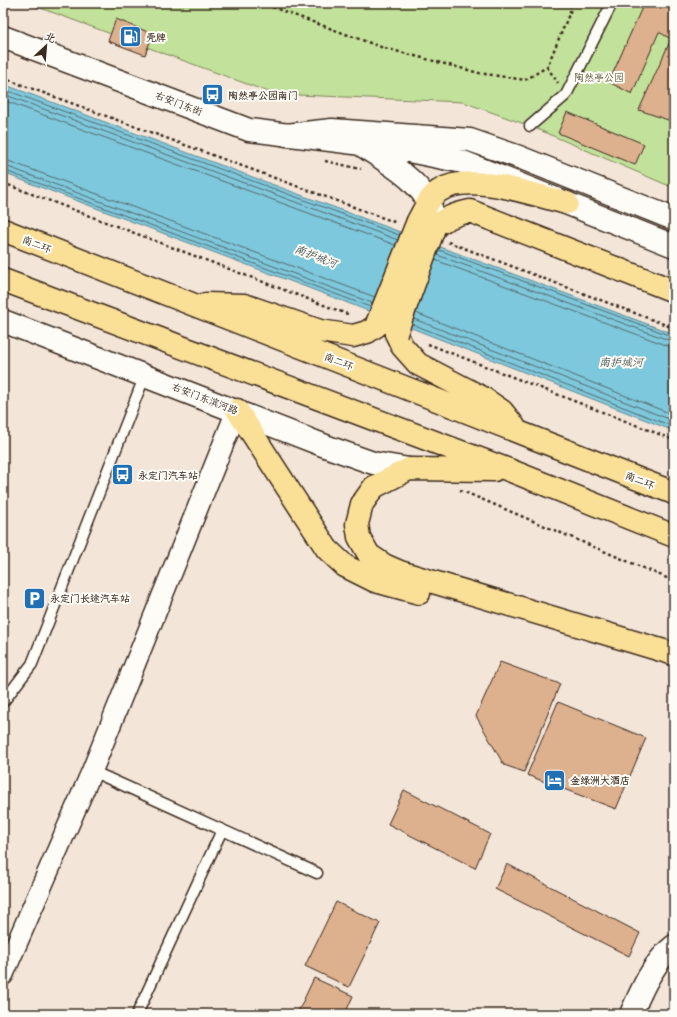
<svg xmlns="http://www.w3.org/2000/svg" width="677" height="1017" font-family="'Shantell Sans','LXGW WenKai TC',sans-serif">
<rect width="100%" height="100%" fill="#f3e5d8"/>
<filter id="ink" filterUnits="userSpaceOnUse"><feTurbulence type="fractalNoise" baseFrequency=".025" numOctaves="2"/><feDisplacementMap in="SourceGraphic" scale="8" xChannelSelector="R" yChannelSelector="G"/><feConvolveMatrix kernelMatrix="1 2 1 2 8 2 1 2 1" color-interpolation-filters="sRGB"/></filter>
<g filter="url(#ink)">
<!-- green -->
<path fill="#c2e19a" stroke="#7e865c" d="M27,3H674V188L530,126L463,102L274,94Z"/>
<!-- water -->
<path fill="#7dc8dd" stroke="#638991" d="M3,84L674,334V431L335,298L3,173Z"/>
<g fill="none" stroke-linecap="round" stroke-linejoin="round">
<!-- shore -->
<path stroke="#55696a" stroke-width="1" d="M3,89L399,235
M3,94L398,240
M3,100L395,245
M3,159L375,297
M3,165L372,303
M3,170L370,307
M439,250L674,337
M437,255L674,342
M435,260L674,348
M416,313L674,415
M414,319L674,421
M412,324L674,427"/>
</g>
<!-- building -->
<path fill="#ddb08e" stroke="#3b2a1e" d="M644,3H674V112L671,121L639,110L671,39L659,32L632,94L609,82Z
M116,19L153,34L145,55L108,41Z
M567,112L644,144L635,165L558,133Z
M500,662L560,684L524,772L504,765L476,716Z
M558,702L646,738L616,809L527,775Z
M404,790L490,834L475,868L388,824Z
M507,864L640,933L629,956L495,889Z
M336,902L380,923L349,987L305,966Z
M314,978L353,996L345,1014H297Z"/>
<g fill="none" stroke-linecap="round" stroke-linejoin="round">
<defs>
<path id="service" d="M530,126L566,95L612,3
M3,702L32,664L145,375
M92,771L317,873
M137,1014L222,830"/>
<path id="minor" d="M3,975L92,771L237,410"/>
<path id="tertiary" d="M3,37L249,130L394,148L463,162L674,246
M363,146C389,164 430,185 434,220
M3,321L328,447L373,463L409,469
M631,1014C641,991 654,961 674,946"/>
<path id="secondary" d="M286,135L332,130L470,140L519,157L674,219"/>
<path id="trunk" d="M418,221C424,211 428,198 439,191C469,171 533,195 567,203
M434,228C444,218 456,214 470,211L674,291
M3,230L674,493
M3,280L509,470L674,536
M206,304L244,305L320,331L353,336L367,332L376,326
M396,333L402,346L418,364L483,398L502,411L514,426
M237,410L327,549L345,566L375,581L419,593
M494,470L409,469L374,487L362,504L357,524L359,537L369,555L384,565L400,572L674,654"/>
</defs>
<!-- service casing -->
<use href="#service" stroke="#3b2a1e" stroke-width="13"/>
<!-- minor casing -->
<use href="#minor" stroke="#3b2a1e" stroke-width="23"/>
<!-- tertiary casing -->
<use href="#tertiary" stroke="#3b2a1e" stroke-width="25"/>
<!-- secondary casing -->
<use href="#secondary" stroke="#3b2a1e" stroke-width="25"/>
<!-- trunk casing -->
<use href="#trunk" stroke="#3b2a1e" stroke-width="25"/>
<!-- path -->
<path stroke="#3b2a1e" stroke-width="2.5" stroke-dasharray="3 3" stroke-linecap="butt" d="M261,3L381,47L479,73L525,80L547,67L570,12L571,3
M547,67L558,83
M3,78L397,223
M325,161L361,169
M3,183L350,315
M448,242L674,328
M428,344L674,440
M460,490L674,581
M669,1014L674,1003"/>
<!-- service -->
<use href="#service" stroke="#fdfcf7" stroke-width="10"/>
<!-- minor -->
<use href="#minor" stroke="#fdfcf7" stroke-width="20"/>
<!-- tertiary -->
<use href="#tertiary" stroke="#fdfcf7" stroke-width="22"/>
<!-- secondary -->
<use href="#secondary" stroke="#fdfcf7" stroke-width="22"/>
<!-- trunk -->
<use href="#trunk" stroke="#fadf96" stroke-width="22"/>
<defs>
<path id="trunk-bridge" d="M376,326L418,221
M396,333L434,228"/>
</defs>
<!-- trunk-bridge casing -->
<use href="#trunk-bridge" stroke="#3b2a1e" stroke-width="25" stroke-linecap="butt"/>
<!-- trunk-bridge -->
<use href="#trunk-bridge" stroke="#fadf96" stroke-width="22"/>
</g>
</g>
<!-- icons -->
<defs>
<symbol id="fuel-square" viewBox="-11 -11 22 22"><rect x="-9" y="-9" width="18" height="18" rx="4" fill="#1f6fb2" stroke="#fdfcf7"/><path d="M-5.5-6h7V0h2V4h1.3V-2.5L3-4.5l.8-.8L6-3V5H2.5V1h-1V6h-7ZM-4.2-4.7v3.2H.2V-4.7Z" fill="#fff"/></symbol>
<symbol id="bus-square" viewBox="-11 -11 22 22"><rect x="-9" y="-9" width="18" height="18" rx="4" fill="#1f6fb2" stroke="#fdfcf7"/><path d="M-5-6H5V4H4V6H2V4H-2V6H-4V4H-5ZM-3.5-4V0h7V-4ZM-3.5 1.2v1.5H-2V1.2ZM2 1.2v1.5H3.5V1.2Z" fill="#fff"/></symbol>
<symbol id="parking-square" viewBox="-11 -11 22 22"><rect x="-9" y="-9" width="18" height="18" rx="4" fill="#1f6fb2" stroke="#fdfcf7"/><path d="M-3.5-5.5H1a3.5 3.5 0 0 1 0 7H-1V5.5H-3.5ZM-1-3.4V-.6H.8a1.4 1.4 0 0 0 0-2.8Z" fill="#fff"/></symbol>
<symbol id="hotel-square" viewBox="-11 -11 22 22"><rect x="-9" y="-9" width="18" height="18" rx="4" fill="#1f6fb2" stroke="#fdfcf7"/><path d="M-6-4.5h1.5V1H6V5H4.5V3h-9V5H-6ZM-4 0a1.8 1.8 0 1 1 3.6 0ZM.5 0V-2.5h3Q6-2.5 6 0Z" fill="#fff"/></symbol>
</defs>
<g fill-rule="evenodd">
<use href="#fuel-square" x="118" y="24" width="25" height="25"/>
<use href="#bus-square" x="200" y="82" width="25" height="25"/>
<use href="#bus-square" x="110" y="462" width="25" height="25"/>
<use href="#parking-square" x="22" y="586" width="25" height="25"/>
<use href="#hotel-square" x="542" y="768" width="25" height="25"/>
</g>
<g text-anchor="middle" stroke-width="4" stroke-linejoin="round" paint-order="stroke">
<!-- poi labels -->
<g font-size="10" font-weight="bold" fill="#3b2a1e" stroke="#fdfcf7" text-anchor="start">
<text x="146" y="41">壳牌</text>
<text x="228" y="99">陶然亭公园南门</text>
<text x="138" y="479">永定门汽车站</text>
<text x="50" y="602">永定门长途汽车站</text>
<text x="570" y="784">金绿洲大酒店</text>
</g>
<!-- park labels -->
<g font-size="10" fill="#5d583d" stroke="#fdfcf7">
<text x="599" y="81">陶然亭公园</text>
</g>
<!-- street labels -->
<g font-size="10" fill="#3b2a1e" stroke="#fdfcf7">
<text transform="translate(179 103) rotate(21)" y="4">右安门东街</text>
<text transform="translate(37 244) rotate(21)" y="4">南二环</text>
<text transform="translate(339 361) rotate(21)" y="4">南二环</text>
<text transform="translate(205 398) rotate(21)" y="4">右安门东滨河路</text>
<text transform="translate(640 480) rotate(22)" y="4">南二环</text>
</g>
<!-- water labels -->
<g font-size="11" font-style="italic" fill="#4f5957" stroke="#fdfcf7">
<text transform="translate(316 256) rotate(21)" y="4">南护城河</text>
<text x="621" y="366">南护城河</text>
</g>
</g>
<!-- margin -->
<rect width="677" height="1017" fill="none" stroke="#fdfcf7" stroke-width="16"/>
<rect x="8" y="8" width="661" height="1001" fill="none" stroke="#3b2a1e" stroke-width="1.5" filter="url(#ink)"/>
<!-- north arrow -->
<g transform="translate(46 46) rotate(26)" stroke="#fdfcf7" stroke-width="3" paint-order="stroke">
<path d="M0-3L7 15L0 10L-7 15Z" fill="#3b2a1e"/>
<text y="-6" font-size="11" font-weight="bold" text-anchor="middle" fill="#3b2a1e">北</text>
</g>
</svg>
